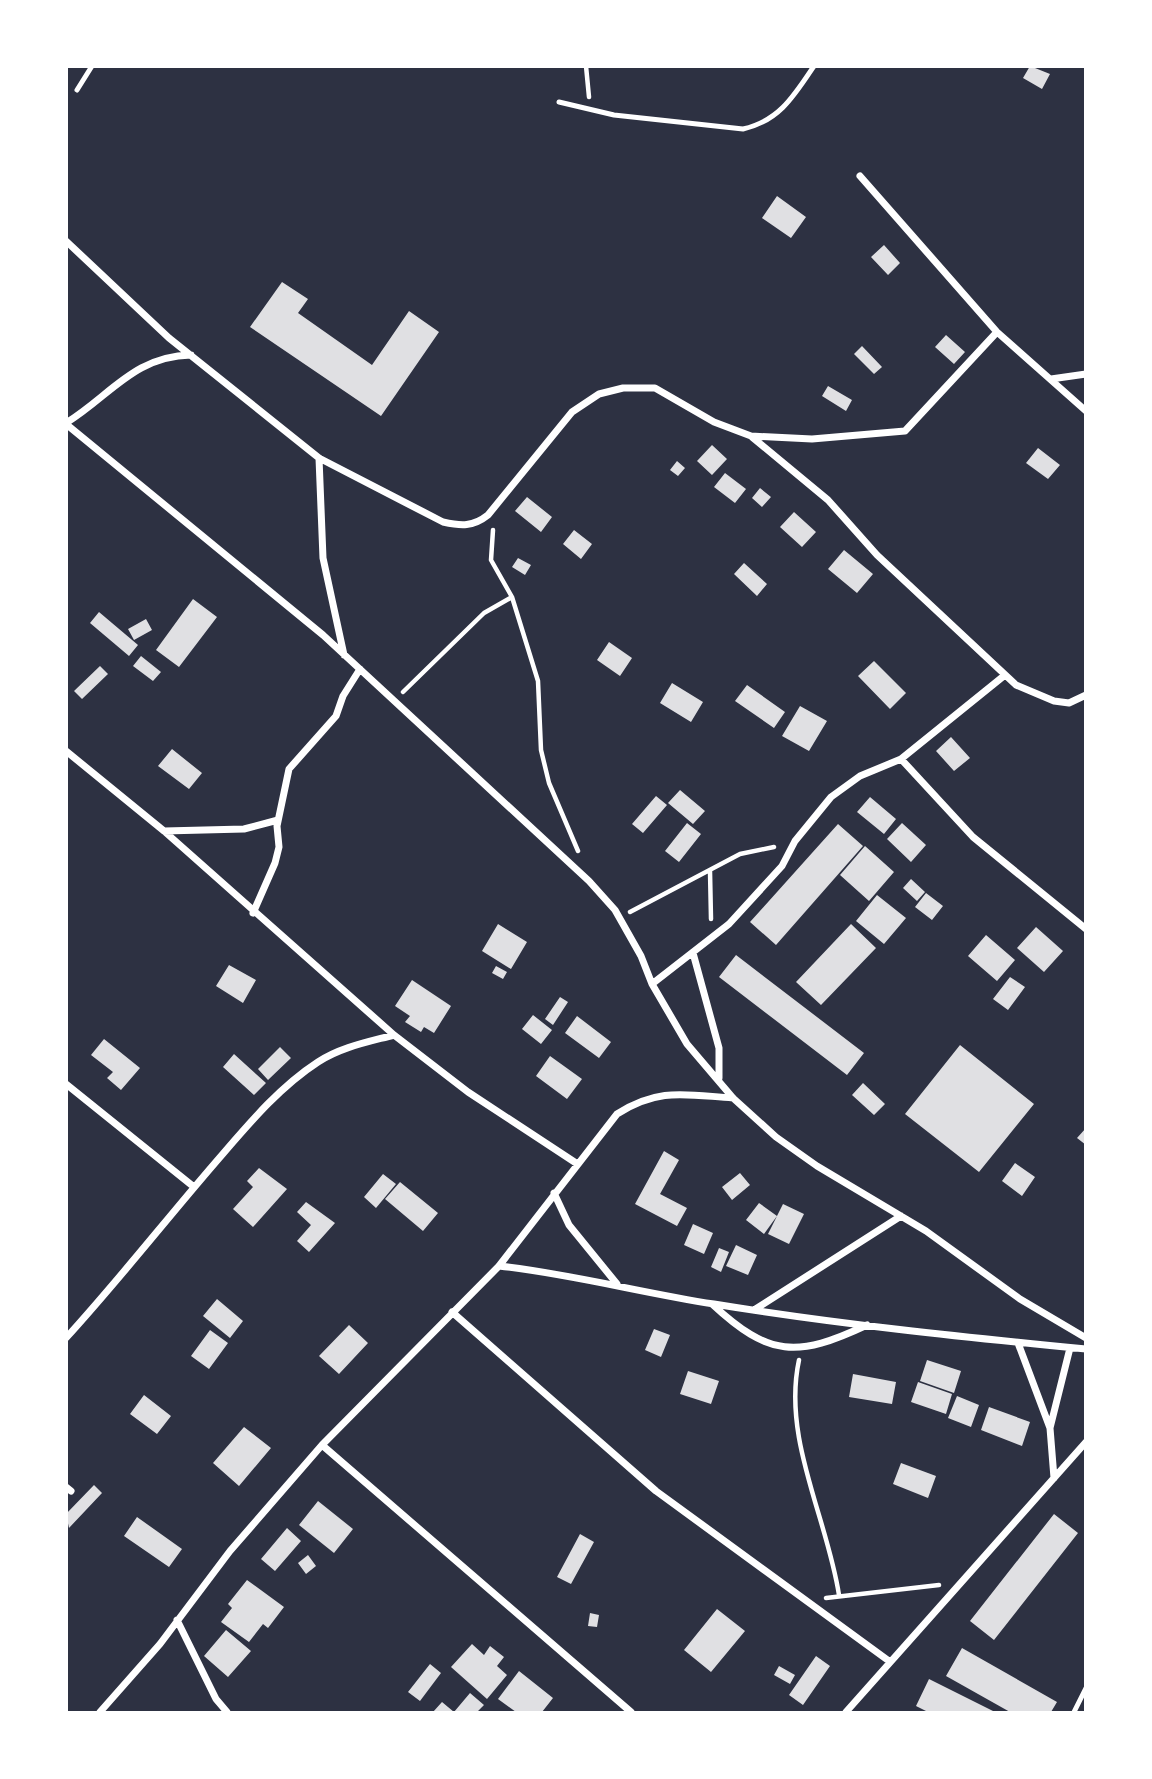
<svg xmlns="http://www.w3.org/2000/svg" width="1152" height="1779" font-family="'Space Grotesk',sans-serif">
<rect width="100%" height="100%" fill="#2d3142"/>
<!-- building -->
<path fill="#e0e0e3" d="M1030,66L1050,74L1042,89L1023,78Z
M777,196L806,217L791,238L762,218Z
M884,245L900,263L888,275L871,257Z
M282,282L308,299L298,313L372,365L409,311L439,332L381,416L250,327Z
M946,335L965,352L954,364L935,347Z
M862,346L882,367L874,374L854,354Z
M828,386L852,400L846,411L822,396Z
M712,445L727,459L712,475L697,461Z
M1038,448L1060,465L1048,479L1026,463Z
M677,461L685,468L678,476L670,470Z
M725,473L746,489L735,503L714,487Z
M760,488L771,497L762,507L752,498Z
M527,497L552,517L541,532L515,511Z
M794,512L816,532L802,547L780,527Z
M574,530L592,544L581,559L563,544Z
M844,550L873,574L857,593L828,569Z
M518,558L531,565L525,575L512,567Z
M744,563L767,584L757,596L734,574Z
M193,599L217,617L179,667L156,650Z
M99,612L138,645L129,656L90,623Z
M146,619L152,630L134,640L128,629Z
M609,642L632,658L620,676L597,660Z
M141,656L161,672L153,681L133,666Z
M874,661L906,693L890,709L858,676Z
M100,666L108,674L82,699L74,691Z
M672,683L703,702L691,722L660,703Z
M747,685L785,712L774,728L735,701Z
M800,706L827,721L809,751L782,736Z
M951,737L970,758L954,771L936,751Z
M172,749L202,773L189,789L158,766Z
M680,790L705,811L693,824L668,803Z
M656,796L667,805L643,833L632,824Z
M870,797L896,819L884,834L857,812Z
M687,823L701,834L679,862L665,851Z
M902,823L926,845L911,862L887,839Z
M838,824L863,846L776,945L750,922Z
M865,846L894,872L869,901L840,875Z
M911,879L925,892L917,901L903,888Z
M926,893L943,906L932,920L915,907Z
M877,895L906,918L884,944L856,921Z
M498,924L527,942L511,969L482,951Z
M851,924L876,948L821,1005L796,982Z
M1036,927L1063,951L1044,972L1017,948Z
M986,935L1015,960L997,981L968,956Z
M736,955L864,1053L847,1075L719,977Z
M229,965L256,980L243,1003L216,986Z
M496,966L507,972L503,979L492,973Z
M1010,977L1025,987L1008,1010L993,999Z
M412,980L451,1006L434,1033L424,1027L421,1032L405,1022L410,1016L395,1006Z
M560,997L568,1002L553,1025L545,1019Z
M533,1015L552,1030L541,1044L522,1029Z
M577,1016L611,1042L599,1058L565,1033Z
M104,1039L140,1068L121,1090L107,1078L113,1072L91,1055Z
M960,1045L1034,1104L979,1172L905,1114Z
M280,1047L291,1058L268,1080L258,1069Z
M234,1054L266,1083L254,1095L223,1067Z
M550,1056L582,1079L567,1099L536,1076Z
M863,1083L885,1104L874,1115L852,1095Z
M1086,1128V1145L1077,1138Z
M664,1151L679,1160L660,1194L687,1208L677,1226L635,1204Z
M1015,1163L1035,1177L1022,1196L1002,1181Z
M259,1168L287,1189L253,1227L233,1209L253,1187L247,1181Z
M740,1173L750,1185L732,1200L722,1187Z
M383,1174L396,1184L376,1208L364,1197Z
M400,1182L438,1213L423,1231L385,1199Z
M306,1202L335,1223L309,1252L297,1241L311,1225L297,1212Z
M759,1203L777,1216L764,1234L746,1220Z
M783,1204L804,1214L789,1244L768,1234Z
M693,1224L713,1233L704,1254L684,1245Z
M736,1245L757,1255L748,1275L726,1266Z
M719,1248L729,1252L721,1272L711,1267Z
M217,1299L243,1321L230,1338L203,1316Z
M349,1325L368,1343L339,1374L319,1356Z
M654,1329L670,1335L661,1357L645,1350Z
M210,1330L228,1343L209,1369L191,1356Z
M927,1360L961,1371L954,1393L920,1381Z
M688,1371L719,1381L711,1404L680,1394Z
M853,1374L896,1382L892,1404L849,1397Z
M918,1382L952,1394L946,1414L911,1402Z
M144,1395L171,1416L157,1434L130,1414Z
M957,1396L979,1405L971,1427L948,1418Z
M989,1407L1030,1422L1022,1446L981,1430Z
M244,1427L271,1448L239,1486L213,1463Z
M901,1463L936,1476L928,1498L893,1484Z
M94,1485L102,1493L69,1528L66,1514Z
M318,1501L353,1529L334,1553L299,1525Z
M1054,1514L1078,1533L994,1640L970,1621Z
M137,1517L182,1549L169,1567L124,1536Z
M287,1528L301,1541L275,1571L261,1559Z
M580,1534L594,1542L571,1584L557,1577Z
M308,1555L316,1566L306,1574L298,1563Z
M247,1580L284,1607L268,1628L263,1624L249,1642L221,1622L232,1608L228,1604Z
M717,1609L745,1631L711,1672L684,1650Z
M590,1613L599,1615L597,1627L588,1626Z
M226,1630L251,1651L228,1677L204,1656Z
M472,1644L484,1655L490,1646L504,1657L497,1666L507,1675L487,1699L451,1667Z
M962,1648L1057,1702L1051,1712H1010L946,1676Z
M816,1656L830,1666L803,1705L789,1695Z
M430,1664L441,1673L420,1701L408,1692Z
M779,1666L795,1675L790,1684L774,1675Z
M519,1671L553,1698L542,1712H516L498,1699Z
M929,1679L995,1712H928L916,1706Z
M470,1693L484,1705L477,1712H433L442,1702L454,1712Z"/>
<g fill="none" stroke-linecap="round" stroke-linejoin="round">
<!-- path -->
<path stroke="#fff" stroke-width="4.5" d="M586,66L589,97
M493,530L491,560L512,597L538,681L541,750L549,783L578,851
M403,692L484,613L512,597
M710,871L711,919
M630,912L740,854L774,847
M799,1360C782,1439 827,1517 839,1595
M826,1598L939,1585"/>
<!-- service -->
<path stroke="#fff" stroke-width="5" d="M77,90L92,66
M559,102L614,115L743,129C779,121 794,96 814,66
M1074,1712L1086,1688"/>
<!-- minor -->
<path stroke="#fff" stroke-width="7" d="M860,176L997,332L1086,411
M66,241L169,338L319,458L443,522C461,526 473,527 488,515L572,412L599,394L623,388H655L714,422L751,436L812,439L905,431L997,332
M1051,379L1086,374
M66,423C110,396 134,356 191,355
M66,424L323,635L589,881L615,910L641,956L652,984L687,1044L733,1098L776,1137L817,1166L926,1231L1020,1299L1086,1338
M752,437L828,500L877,555L1016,685L1054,701L1069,703L1086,695
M319,458L323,558L344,655
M66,751L164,831L394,1035L468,1092L576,1163
M901,759L973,837L1086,929
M164,831L244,829L278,820
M253,913L275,863L279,847L277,826L289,769L336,716L343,696L360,669
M693,953L719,1048V1078
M652,984L729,924L782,866L795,841L831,797L860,776L901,759L1005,675
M66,1084L194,1187
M554,1193L569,1225L617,1284
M499,1266C572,1274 642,1293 714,1304C837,1324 962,1337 1086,1349
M712,1304C769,1357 797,1358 867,1325
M754,1310L901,1216
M452,1312L656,1491L889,1661
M66,1338C118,1281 165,1221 215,1163C247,1126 278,1088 318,1062C341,1047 368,1042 394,1035
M1018,1343L1050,1428L1054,1478
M1050,1428L1070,1348
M322,1445L631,1712
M66,1487L71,1491
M177,1620L216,1699L227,1712
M100,1712L160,1644L230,1551L322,1445L499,1266L617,1114C659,1087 686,1095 733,1098
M846,1712L1086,1442"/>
</g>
<!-- border -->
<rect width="1152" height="1779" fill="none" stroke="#ffffff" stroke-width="136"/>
</svg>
